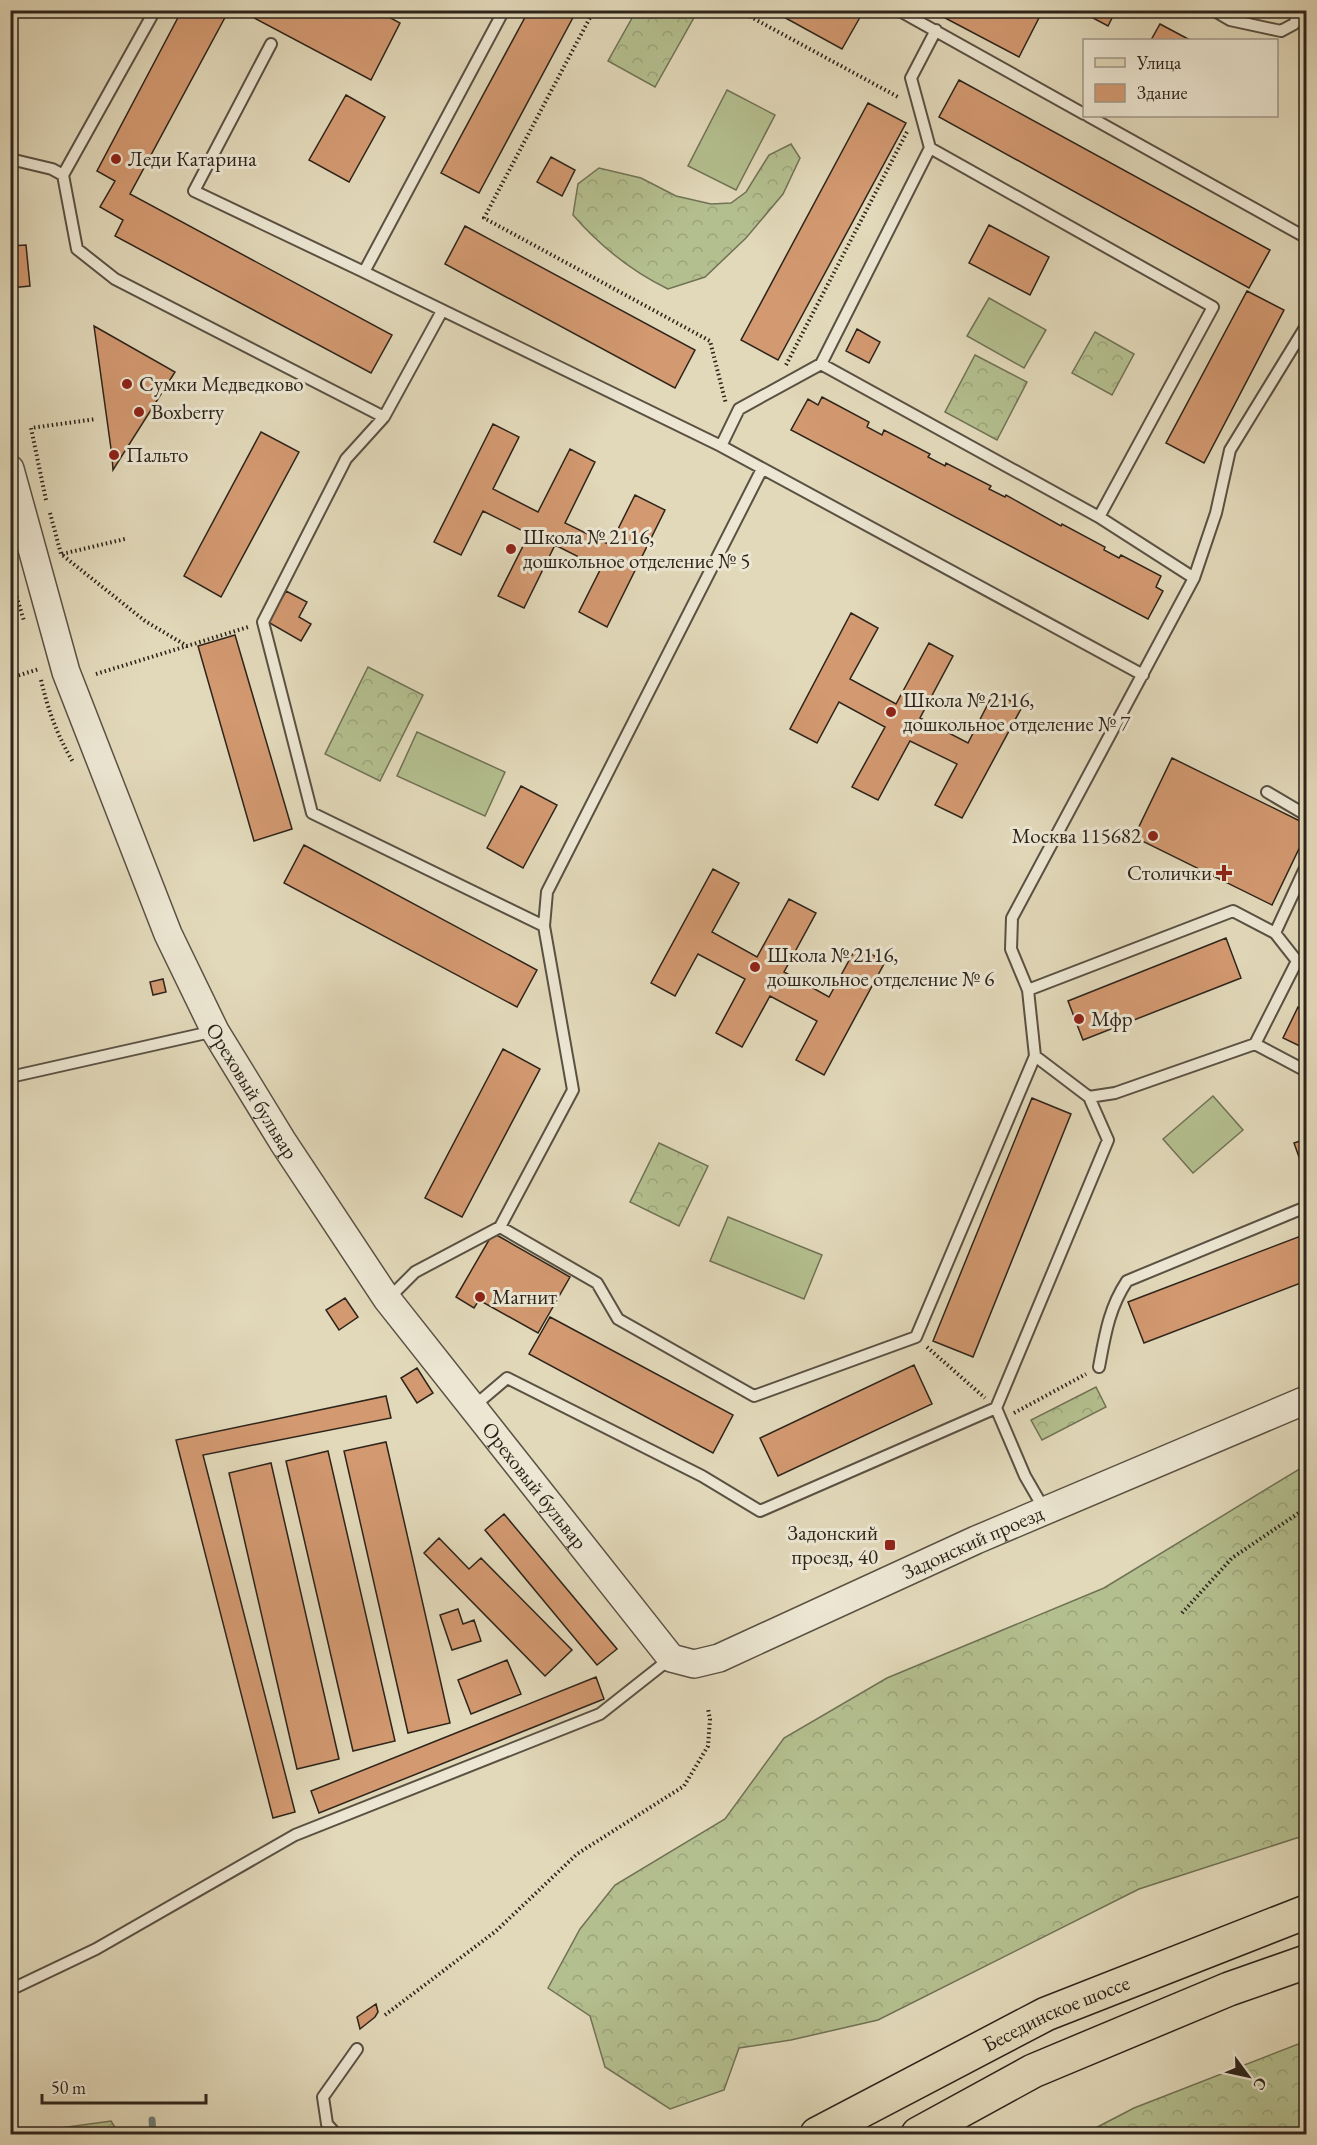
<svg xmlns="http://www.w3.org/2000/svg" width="1317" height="2145" font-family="'EB Garamond',serif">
<defs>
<pattern id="forest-crowns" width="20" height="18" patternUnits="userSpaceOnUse" patternTransform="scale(1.5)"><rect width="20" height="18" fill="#b4bf8f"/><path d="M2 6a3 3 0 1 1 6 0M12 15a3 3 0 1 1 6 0" fill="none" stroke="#9ba47b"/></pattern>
</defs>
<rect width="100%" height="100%" fill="#e2d9ba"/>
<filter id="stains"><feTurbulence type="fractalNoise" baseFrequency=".00333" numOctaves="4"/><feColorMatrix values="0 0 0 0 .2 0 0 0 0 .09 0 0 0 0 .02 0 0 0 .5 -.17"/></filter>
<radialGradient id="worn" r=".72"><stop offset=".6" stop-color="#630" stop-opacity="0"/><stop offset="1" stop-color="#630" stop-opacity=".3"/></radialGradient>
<!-- grass -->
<path fill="#b4bf8f" stroke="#707255" stroke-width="1.5" d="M727,90L775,115L736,190L688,166Z
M989,298L1046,330L1024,368L967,336Z
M417,732L505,772L485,816L397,776Z
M1213,1096L1243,1130L1193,1173L1163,1139Z
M728,1217L822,1255L804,1299L710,1261Z"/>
<!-- forest -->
<path fill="url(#forest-crowns)" stroke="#707255" stroke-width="1.5" d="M636,11H690L696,14L655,87L608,61Z
M791,144L800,158L783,194L746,238L705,277L668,289C631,271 600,246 573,215L578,184L599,168L641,178L676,196L711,204L731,203L746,192L769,155Z
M1095,332L1134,354L1112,395L1072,373Z
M975,355L1027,382L997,440L945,412Z
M368,667L423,695L380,781L325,754Z
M659,1143L708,1166L679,1226L630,1202Z
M1096,1387L1106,1407L1042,1440L1031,1420Z
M1306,1465V1835L1139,1889L878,2020L791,2040L739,2048L724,2090L670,2109L605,2067L590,2016L548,1988L580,1929L615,1885L725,1819L784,1738L887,1678L1104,1588Z
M1306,2041V2134H1084L1134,2108Z
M111,2121L119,2134H16Z"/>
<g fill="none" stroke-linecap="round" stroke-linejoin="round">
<!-- stream -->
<path stroke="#6c7d78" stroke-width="7" d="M152,2120L153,2134"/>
</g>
<!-- building -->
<path fill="#d39971" stroke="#2d241b" stroke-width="1.5" d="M182,10H229L130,194L392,335L371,373L115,236L123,220L100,207L115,181L97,171Z
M239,10H376L400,23L371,80Z
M529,10H577L479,193L441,173Z
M771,10H861L863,12L842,49Z
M930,10H1043L1019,57Z
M1078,10H1116L1108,26Z
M1160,24L1190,40H1151Z
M959,80L1270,250L1249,288L939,117Z
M346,95L385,117L349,182L309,160Z
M868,103L906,123L778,360L741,340Z
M551,157L575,170L562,196L537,182Z
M989,225L1049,257L1030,295L969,263Z
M465,226L695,350L675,388L445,264Z
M26,245L30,286L10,288V246Z
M1247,291L1284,310L1204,463L1166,443Z
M94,326L175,372L113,470L112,456Z
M857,329L880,342L869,363L846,351Z
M822,397L869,422L867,427L882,435L884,430L930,454L928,457L945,466L946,463L991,486L989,489L1005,497L1006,495L1061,526L1062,524L1105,547L1104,550L1119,558L1121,555L1161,576L1156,587L1163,591L1148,619L791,430L808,399L818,405Z
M493,424L519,437L493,489L538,512L570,449L595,462L565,523L610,545L635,495L665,510L607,627L579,612L601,568L555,545L524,608L498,596L529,534L483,511L461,555L434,542Z
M261,432L299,452L221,597L184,576Z
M286,591L307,602L299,617L311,624L301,641L268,622Z
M851,613L878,628L850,679L896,704L929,643L953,656L920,718L968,743L994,692L1022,707L962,818L935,805L957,764L910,741L878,800L852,787L885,727L839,702L817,743L790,729Z
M235,635L292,829L254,841L198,646Z
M1172,758L1306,824V834L1272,905L1134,837Z
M521,786L557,805L523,868L487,848Z
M304,845L537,970L517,1007L284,883Z
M713,869L739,883L712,932L757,957L789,899L816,913L784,972L829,997L857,946L885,962L824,1075L796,1060L817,1021L770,996L742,1047L716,1033L745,979L698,954L675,996L651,983Z
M1226,938L1241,978L1083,1040L1068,1001Z
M163,979L166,992L153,995L150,982Z
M1298,1007L1306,1011V1049L1283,1038Z
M503,1049L540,1069L462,1217L425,1198Z
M1032,1098L1071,1114L973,1357L933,1341Z
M1306,1139V1170L1304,1171L1294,1143Z
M493,1233L570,1277L538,1333L479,1300L474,1308L456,1297Z
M1306,1234V1281L1144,1343L1128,1302Z
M345,1298L358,1317L339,1330L326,1310Z
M550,1317L733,1415L713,1453L529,1354Z
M914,1365L932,1404L778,1476L760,1438Z
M417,1368L433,1393L417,1403L401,1378Z
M386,1396L391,1418L203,1455L295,1812L273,1818L176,1440Z
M386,1442L450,1723L408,1733L344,1451Z
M328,1451L395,1741L353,1751L286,1461Z
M271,1463L339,1759L297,1769L229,1473Z
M504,1514L617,1649L597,1665L485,1530Z
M439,1538L469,1569L481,1558L572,1650L545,1676L424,1553Z
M458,1609L463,1624L474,1620L481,1641L452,1650L440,1615Z
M507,1660L521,1694L471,1714L458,1680Z
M596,1677L604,1699L319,1813L311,1791Z
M376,2004L378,2012L375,2017L360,2029L357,2017Z"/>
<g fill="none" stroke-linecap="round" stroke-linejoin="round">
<defs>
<path id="service" d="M504,10L364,272L721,446L1143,675
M898,10L1084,114
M1213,10L1230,20L1281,31L1294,24L1301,10
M271,44L194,191L364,272
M1088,116L1305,237L1306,241
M930,148L911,78L936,30
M10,159L52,169L63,175L77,249L115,279L384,417L442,311
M63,175L155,10
M821,364L930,148L1213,307L1099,517
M384,417L346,459L263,622L312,813L544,926
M721,446L739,409L821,364L1099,517L1194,578
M1267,792L1306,815
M1275,933L1306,866
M1028,990L1233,911L1275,933L1297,961L1306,965
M1255,1044L1297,961
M10,1077L215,1031
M1089,1097L1035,1056L1028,990L1011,949L1012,918L1194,578L1216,513L1230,450L1306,326
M500,1227L573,1090L544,926L547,892L762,469
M389,1298L415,1272L500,1227L597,1283L618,1319L754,1396L916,1337L1035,1056
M1099,1367C1105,1335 1109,1308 1127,1281L1306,1207
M473,1407L507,1378L702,1476L760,1511L996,1408
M1044,1509L1025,1476L996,1408L1108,1140L1089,1097L1115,1093L1255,1044L1306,1071
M10,1990L96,1949L295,1835L600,1714L671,1658
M336,2134L327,2124L323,2097L357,2049"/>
<g id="tertiary">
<path id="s1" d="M10,469L66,672L168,934L215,1031L283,1142L387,1299L671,1658L694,1664L719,1658L976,1540L1306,1400"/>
</g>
<g id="primary">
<path id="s2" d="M817,2134L1046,2014L1306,1912"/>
<path d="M918,2134L1033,2071L1229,1989L1306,1962"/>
</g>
</defs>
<!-- service casing -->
<use href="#service" stroke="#5a5143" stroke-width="14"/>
<!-- tertiary casing -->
<use href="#tertiary" stroke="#5a5143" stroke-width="30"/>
<!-- primary casing -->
<use href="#primary" stroke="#2d241b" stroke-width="36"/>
<!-- path -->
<path stroke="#2d241b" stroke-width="4" stroke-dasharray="1.5 3" stroke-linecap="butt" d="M594,10L484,218L710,341L726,404
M738,10L900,98
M786,365L908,130
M46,500L31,428L96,419
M50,513L61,554L145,621L187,646L248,627
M62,554L125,539
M10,575L24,621
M96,674L187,646
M10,678L39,669
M41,680C48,710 57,735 73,762
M10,1039L12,1038
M927,1347L985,1398
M1014,1413L1086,1374
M1182,1613L1232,1558L1306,1508
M385,2015L496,1931L577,1854L684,1786L708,1746L710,1719L708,1709"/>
<!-- service -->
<use href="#service" stroke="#ece6d2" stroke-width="10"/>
<!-- tertiary -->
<use href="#tertiary" stroke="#ece6d2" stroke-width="27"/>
<!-- primary -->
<use href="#primary" stroke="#e2d9ba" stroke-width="33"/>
</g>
<!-- markers -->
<g fill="#8f2418" stroke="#ece6d2" stroke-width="2">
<circle cx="116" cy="159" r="6"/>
<circle cx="127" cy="384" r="6"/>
<circle cx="139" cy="412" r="6"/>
<circle cx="114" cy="455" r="6"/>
<circle cx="511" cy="549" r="6"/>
<circle cx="891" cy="712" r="6"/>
<circle cx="1153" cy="836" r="6"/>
<path d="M1221 864h6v6h6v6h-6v6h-6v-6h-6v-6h6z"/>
<circle cx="755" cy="967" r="6"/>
<circle cx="1079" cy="1019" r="6"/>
<circle cx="480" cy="1297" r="6"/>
<rect x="884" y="1539" width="12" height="12" rx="3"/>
</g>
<g text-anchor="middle" stroke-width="6" stroke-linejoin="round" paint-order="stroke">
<!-- poi labels -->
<g font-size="21" fill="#2d241b" stroke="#ece6d2" text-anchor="start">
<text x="128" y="166">Леди Катарина</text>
<text x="139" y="391">Сумки Медведково</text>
<text x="151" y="419">Boxberry</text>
<text x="126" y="462">Пальто</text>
<text x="523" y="544">Школа № 2116,<tspan x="523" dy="24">дошкольное отделение № 5</tspan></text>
<text x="903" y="707">Школа № 2116,<tspan x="903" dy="24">дошкольное отделение № 7</tspan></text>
<text x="1141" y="843" text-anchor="end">Москва 115682</text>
<text x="1212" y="880" text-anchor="end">Столички</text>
<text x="767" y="962">Школа № 2116,<tspan x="767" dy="24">дошкольное отделение № 6</tspan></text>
<text x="1091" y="1026">Мфр</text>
<text x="492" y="1304">Магнит</text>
<text x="878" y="1540" text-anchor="end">Задонский<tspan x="878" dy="24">проезд, 40</tspan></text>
</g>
<!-- street labels -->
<g font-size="21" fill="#2d241b" stroke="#ece6d2">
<text dy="7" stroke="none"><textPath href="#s1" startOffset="670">Ореховый бульвар</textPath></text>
<text dy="7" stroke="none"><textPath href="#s1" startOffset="1156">Ореховый бульвар</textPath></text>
<text dy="7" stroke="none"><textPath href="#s1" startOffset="1704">Задонский проезд</textPath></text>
<text dy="7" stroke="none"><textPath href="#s2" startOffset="268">Бесединское шоссе</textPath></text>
</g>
</g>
<!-- margin -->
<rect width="1317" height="2145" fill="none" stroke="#e2d9ba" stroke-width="36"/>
<rect x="12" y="12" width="1293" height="2121" fill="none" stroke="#2d241b" stroke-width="3"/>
<rect x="18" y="18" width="1281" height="2109" fill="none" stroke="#2d241b" stroke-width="1.5"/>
<!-- legend -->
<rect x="1083" y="39" width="195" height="78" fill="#ece6d2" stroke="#a09889" stroke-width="1.5"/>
<rect x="1095" y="58" width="30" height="9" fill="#e2d9ba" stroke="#a09889" stroke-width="1.5"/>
<text x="1137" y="69" font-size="18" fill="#2d241b">Улица</text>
<rect x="1095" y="84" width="30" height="18" fill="#d39971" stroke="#a09889" stroke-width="1.5"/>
<text x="1137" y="99" font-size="18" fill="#2d241b">Здание</text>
<!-- north arrow -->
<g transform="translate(1248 2076) rotate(123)" stroke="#ece6d2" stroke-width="4.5" paint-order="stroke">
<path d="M0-4.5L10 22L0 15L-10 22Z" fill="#2d241b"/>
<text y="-9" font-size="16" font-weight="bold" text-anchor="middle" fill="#2d241b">С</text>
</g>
<!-- scale -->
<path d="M42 2094v9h164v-9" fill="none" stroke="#2d241b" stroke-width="3"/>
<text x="51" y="2094" font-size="18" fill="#2d241b" stroke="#ece6d2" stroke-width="4.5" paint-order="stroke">50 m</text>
<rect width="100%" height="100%" filter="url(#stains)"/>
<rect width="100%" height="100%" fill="url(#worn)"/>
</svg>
